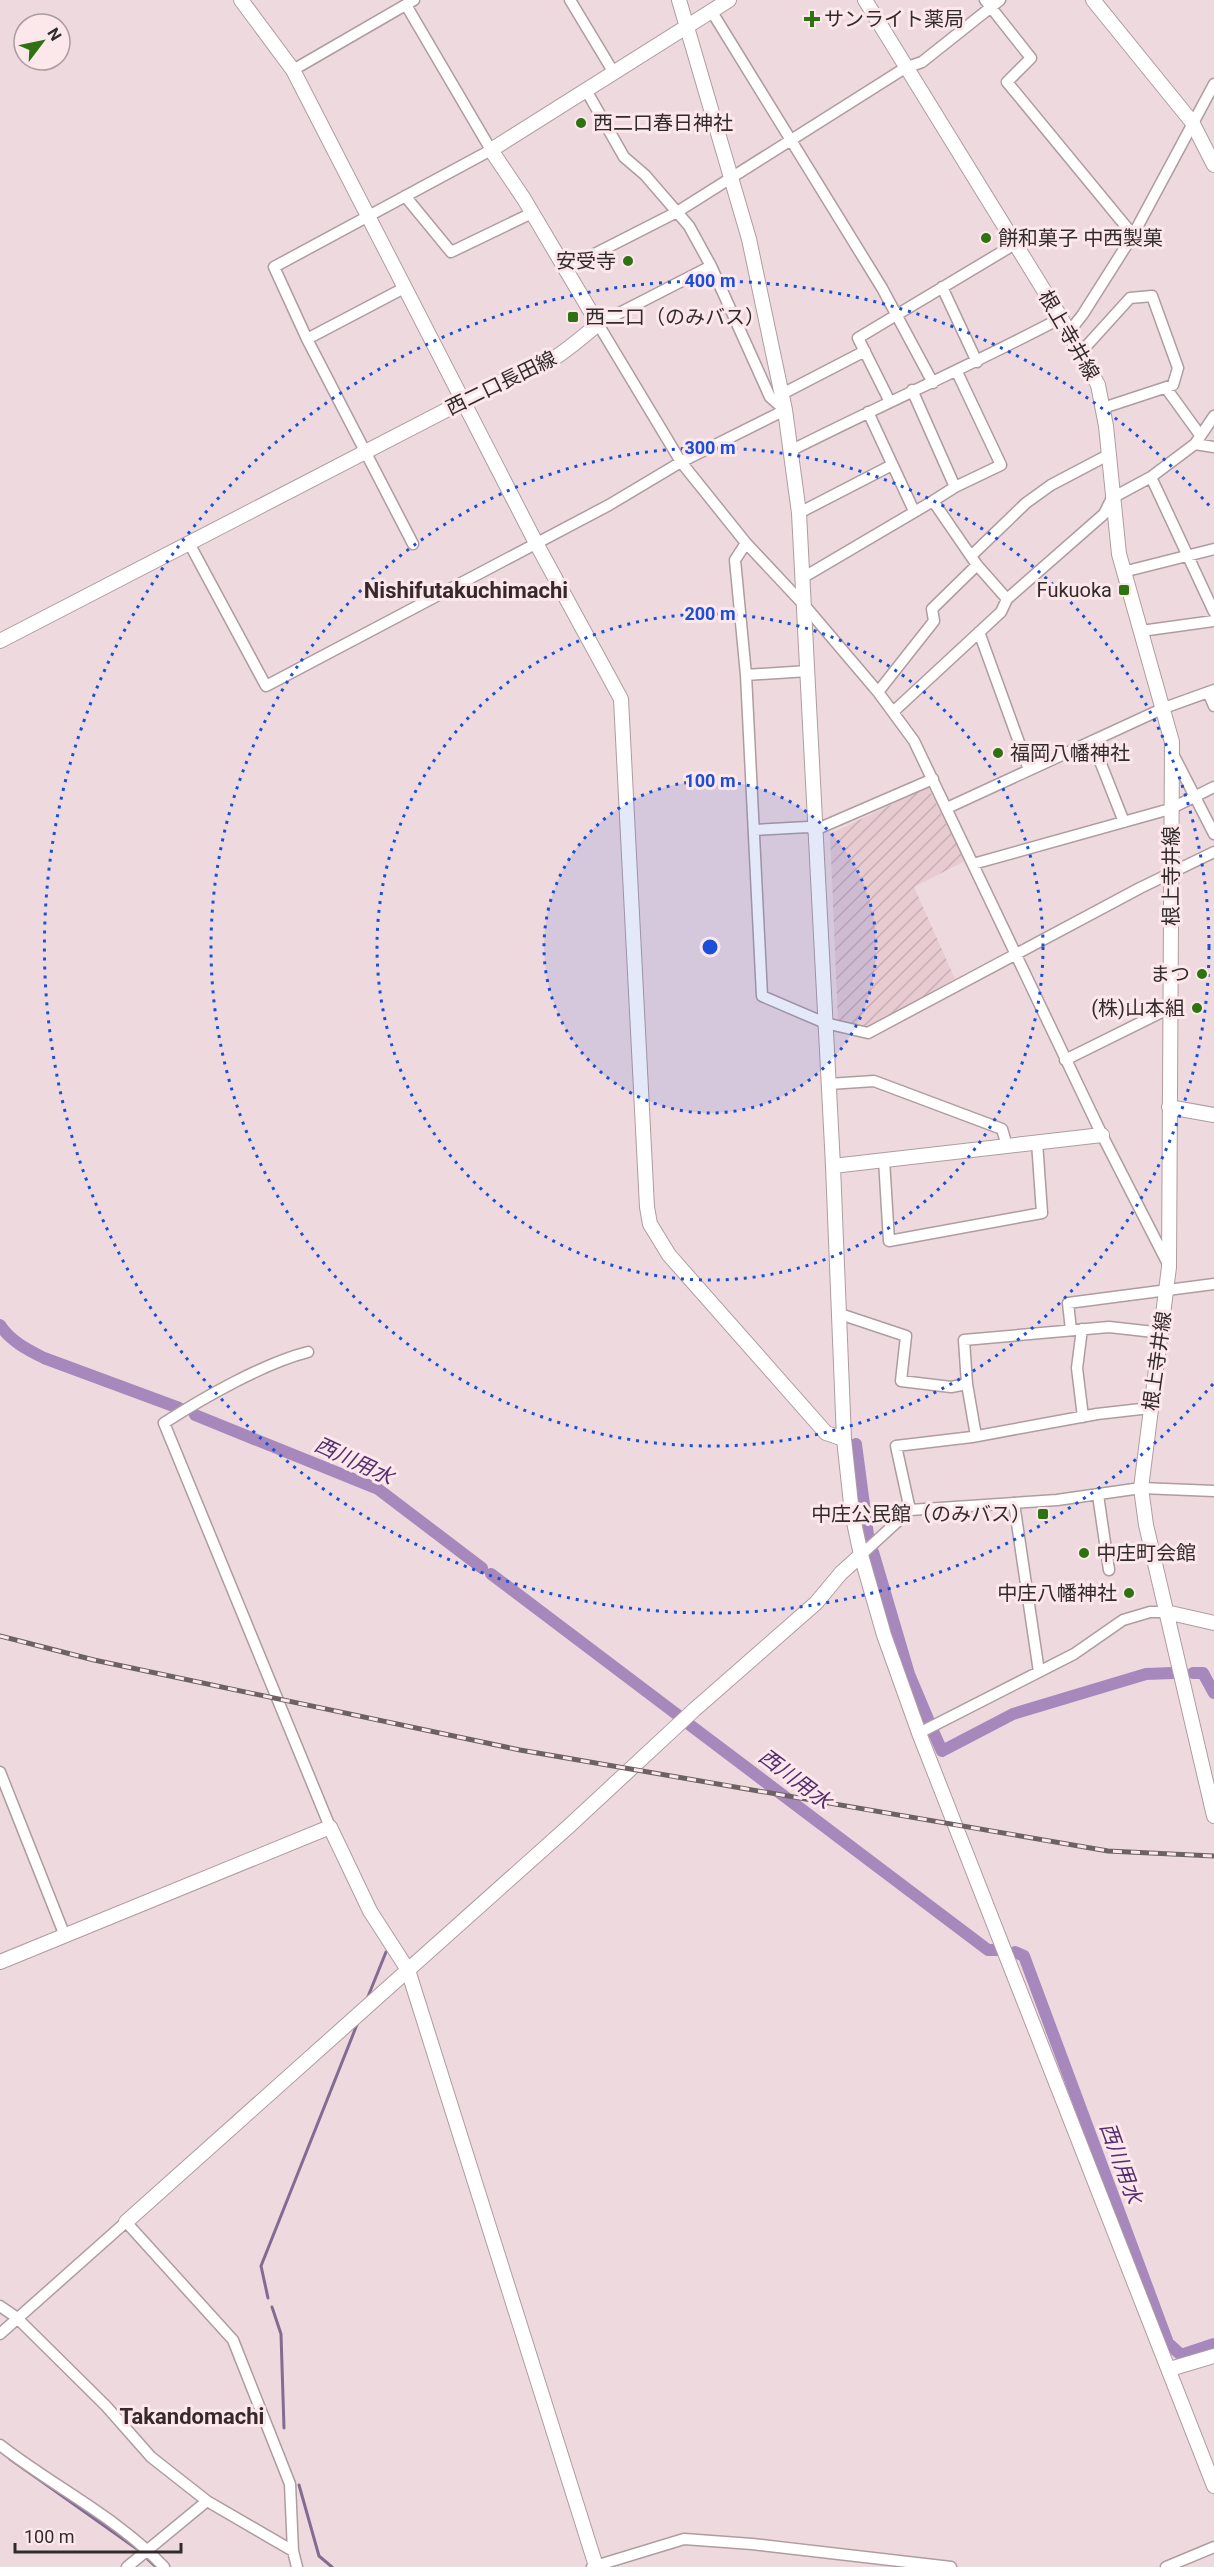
<svg xmlns="http://www.w3.org/2000/svg" width="1214" height="2567" font-family="Roboto,'Noto Sans JP',sans-serif">
<defs>
<pattern id="industrial-furrows" width="10" height="10" patternUnits="userSpaceOnUse" patternTransform="scale(1.5)"><rect width="10" height="10" fill="#e7cbd1"/><path d="M-1 1l2-2M0 10L10 0M9 11l2-2" fill="none" stroke="#c7aeb4"/></pattern>
</defs>
<rect width="100%" height="100%" fill="#eedade"/>
<!-- industrial -->
<path fill="url(#industrial-furrows)" d="M928,787L965,861L914,887L955,979L868,1027L838,1021L830,834Z"/>
<g fill="none" stroke-linecap="round" stroke-linejoin="round">
<!-- stream -->
<path stroke="#836c91" stroke-width="3" d="M367,1999L386,1952
M268,2298L261,2266L358,2022
M272,2307L281,2334L284,2428
M10,2459L137,2549L156,2567
M299,2485L319,2556L332,2567"/>
<!-- canal -->
<path stroke="#a688bc" stroke-width="12" d="M0,1325C10,1341 28,1350 44,1358L179,1408
M195,1415L378,1489L482,1568
M856,1444L868,1535
M873,1552L909,1674L928,1719
M491,1574L679,1716
M1193,1673H1203L1214,1693
M686,1722L988,1950H997
M933,1731L942,1751L1013,1714L1146,1674L1173,1673
M1015,1952L1024,1956L1168,2343L1181,2355L1214,2344"/>
<defs>
<path id="street" d="M570,0L614,73
M985,0L1031,58L1007,82L1133,235
M406,5L491,150L274,267L307,339L413,544
M712,12L882,288L933,383
M293,70L414,0
M405,196L451,252L532,213
M711,266L598,324L681,462L746,543L805,606L878,692L914,741L1102,1135L1168,1264
M565,269L677,212L905,68L922,62L1000,0
M942,287L977,362
M1069,332L1083,314L1133,235L1214,84
M307,339L406,287
M1081,352L1130,298L1152,296L1178,368L1173,385L1103,408
M1166,388L1200,435
M912,390L955,487L933,501L977,565L1007,599
M782,394L865,351
M890,402L858,338L1015,244
M868,412L914,511
M1195,444L1214,447
M792,450C881,405 972,365 1061,318
M1151,477L1214,612
M955,487L1001,465L957,372
M799,513L892,465
M189,543L266,686L609,505L681,462L785,410L770,397L711,266L689,226L645,175L624,157L586,90
M746,543L735,560L746,675L762,996L825,1023L868,1033L1140,888L1214,852
M971,556L1026,503L1051,485L1108,455
M1123,572L1214,549
M804,577L933,501
M1141,631L1214,621
M979,632L1029,770
M746,675L808,671
M878,692L934,621L932,609L977,565
M1208,692L1214,706
M893,712L1001,612L1007,599L1104,514L1112,498L1151,477L1195,444L1214,416
M1092,741L1124,822
M1172,752L1214,834
M947,808L1164,708L1214,690
M754,830L808,827L815,830L933,779
M973,864L1170,809L1214,787
M1065,1060L1170,1008
M829,1084L874,1081L1002,1129L1007,1146
M884,1160L889,1241L1042,1213L1037,1142
M840,1314L906,1336L901,1381L951,1387L967,1384
M1082,1329L1077,1368L1083,1417
M1071,1330L1068,1303L1214,1284
M308,1352C264,1363 203,1398 164,1423L330,1827
M976,1436L967,1384L964,1340L1109,1327L1163,1333
M1098,1495L1109,1570
M1014,1503L1039,1672
M910,1510L896,1446L972,1437L1097,1414L1150,1408
M861,1555L910,1510L1057,1500L1141,1488L1214,1491
M919,1733L1074,1654L1123,1620L1150,1612H1166
M0,1772L65,1936
M0,2306L16,2317L106,2406L151,2457L207,2501L293,2551
M0,2334L126,2222L233,2340L290,2484L293,2551L297,2567
M0,2445C54,2487 117,2517 164,2567
M127,2567L207,2501
M592,2567L684,2539L752,2544L951,2567
M1166,2567L1214,2547"/>
<path id="secondary" d="M241,0L293,70L536,543L621,699L647,1207L650,1224L669,1255L826,1433L844,1439
M679,0L749,239L785,410L799,513L833,1166L844,1439L852,1513L861,1555L884,1635L919,1733L1214,2486
M865,0L1061,318L1098,385L1106,426L1119,554L1172,742L1169,1267L1141,1488L1146,1525L1214,1816
M1093,0L1192,122L1214,165
M0,641L512,376C550,366 568,349 598,324L524,199L491,150L729,0
M1169,1107L1214,1115
M833,1166L1102,1135
M1166,1612L1214,1623
M0,1962L330,1827L370,1911L408,1970L596,2566
M126,2222L568,1827L694,1710L816,1603L841,1573L861,1555
M1170,2369L1214,2356"/>
</defs>
<!-- street casing -->
<use href="#street" stroke="#af9ca0" stroke-width="13"/>
<!-- secondary casing -->
<use href="#secondary" stroke="#af9ca0" stroke-width="16"/>
<!-- street -->
<use href="#street" stroke="#fff" stroke-width="10"/>
<!-- secondary -->
<use href="#secondary" stroke="#fff" stroke-width="14"/>
<defs>
<path id="rail" d="M0,1636L94,1660L520,1750L1108,1851L1214,1856"/>
</defs>
<!-- rail casing -->
<use href="#rail" stroke="#6d6263" stroke-width="5"/>
<!-- rail -->
<use href="#rail" stroke="#fce7eb" stroke-width="3" stroke-dasharray="9" stroke-linecap="butt"/>
</g>
<!-- distance rings -->
<circle cx="710" cy="947" r="166" fill="#1d4ed8" fill-opacity=".12"/>
<g fill="none" stroke="#1d4ed8" stroke-width="3" stroke-dasharray="3 6">
<circle cx="710" cy="947" r="166"/>
<circle cx="710" cy="947" r="333"/>
<circle cx="710" cy="947" r="499"/>
<path d="M1213 1384A666 666 0 1 1 1213 510"/>
</g>
<!-- markers -->
<g fill="#2e7211" stroke="#fce7eb" stroke-width="2">
<path d="M809 10h6v6h6v6h-6v6h-6v-6h-6v-6h6z"/>
<circle cx="581" cy="123" r="6"/>
<circle cx="986" cy="238" r="6"/>
<circle cx="628" cy="261" r="6"/>
<rect x="567" y="311" width="12" height="12" rx="3"/>
<rect x="1118" y="584" width="12" height="12" rx="3"/>
<circle cx="998" cy="753" r="6"/>
<circle cx="1202" cy="974" r="6"/>
<circle cx="1197" cy="1008" r="6"/>
<rect x="1037" y="1508" width="12" height="12" rx="3"/>
<circle cx="1084" cy="1553" r="6"/>
<circle cx="1129" cy="1593" r="6"/>
</g>
<g text-anchor="middle" stroke-width="6" stroke-linejoin="round" paint-order="stroke">
<!-- poi labels -->
<g font-size="20" fill="#322b2c" stroke="#fce7eb" text-anchor="start">
<text x="824" y="26">サンライト薬局</text>
<text x="593" y="130">西二口春日神社</text>
<text x="998" y="245">餅和菓子 中西製菓</text>
<text x="616" y="268" text-anchor="end">安受寺</text>
<text x="585" y="324">西二口（のみバス）</text>
<text x="1112" y="597" text-anchor="end">Fukuoka</text>
<text x="1010" y="760">福岡八幡神社</text>
<text x="1190" y="981" text-anchor="end">まつ</text>
<text x="1185" y="1015" text-anchor="end">(株)山本組</text>
<text x="1031" y="1521" text-anchor="end">中庄公民館（のみバス）</text>
<text x="1096" y="1560">中庄町会館</text>
<text x="1117" y="1600" text-anchor="end">中庄八幡神社</text>
</g>
<!-- street labels -->
<g font-size="20" fill="#322b2c" stroke="#fce7eb">
<text transform="translate(1069 335) rotate(60)" y="7">根上寺井線</text>
<text transform="translate(501 383) rotate(-26)" y="7">西二口長田線</text>
<text transform="translate(1171 876) rotate(-90)" y="7">根上寺井線</text>
<text transform="translate(1157 1361) rotate(-82)" y="7">根上寺井線</text>
</g>
<!-- water labels -->
<g font-size="21" font-style="italic" fill="#562e6f" stroke="#fce7eb">
<text transform="translate(354 1461) rotate(25)" y="7">西川用水</text>
<text transform="translate(795 1779) rotate(37)" y="7">西川用水</text>
<text transform="translate(1121 2163) rotate(70)" y="7">西川用水</text>
</g>
<!-- quarter labels -->
<g font-size="22" font-weight="bold" fill="#37282b" stroke="#fce7eb">
<text x="466" y="598">Nishifutakuchimachi</text>
<text x="192" y="2424">Takandomachi</text>
</g>
</g>
<circle cx="710" cy="947" r="9" fill="#1d4ed8" stroke="#fce7eb" stroke-width="3"/>
<g font-size="18" text-anchor="middle" font-weight="bold" fill="#1d4ed8" stroke="#fce7eb" stroke-width="6" stroke-linejoin="round" paint-order="stroke">
<text x="710" y="287">400 m</text>
<text x="710" y="454">300 m</text>
<text x="710" y="620">200 m</text>
<text x="710" y="787">100 m</text>
</g>
<!-- north arrow -->
<g transform="translate(42 42) rotate(58)"><circle r="28" fill="#fce7eb" stroke="#ab9c9f" stroke-width="1.5"/>
<path d="M0-4.5L10 22L0 15L-10 22Z" fill="#2e7211"/>
<text y="-9" font-size="16" font-weight="bold" text-anchor="middle" fill="#322b2c">N</text>
</g>
<!-- scale -->
<path d="M15 2543v9h166v-9" fill="none" stroke="#322b2c" stroke-width="3"/>
<text x="24" y="2543" font-size="18" fill="#322b2c" stroke="#fce7eb" stroke-width="4.5" paint-order="stroke">100 m</text>
</svg>
